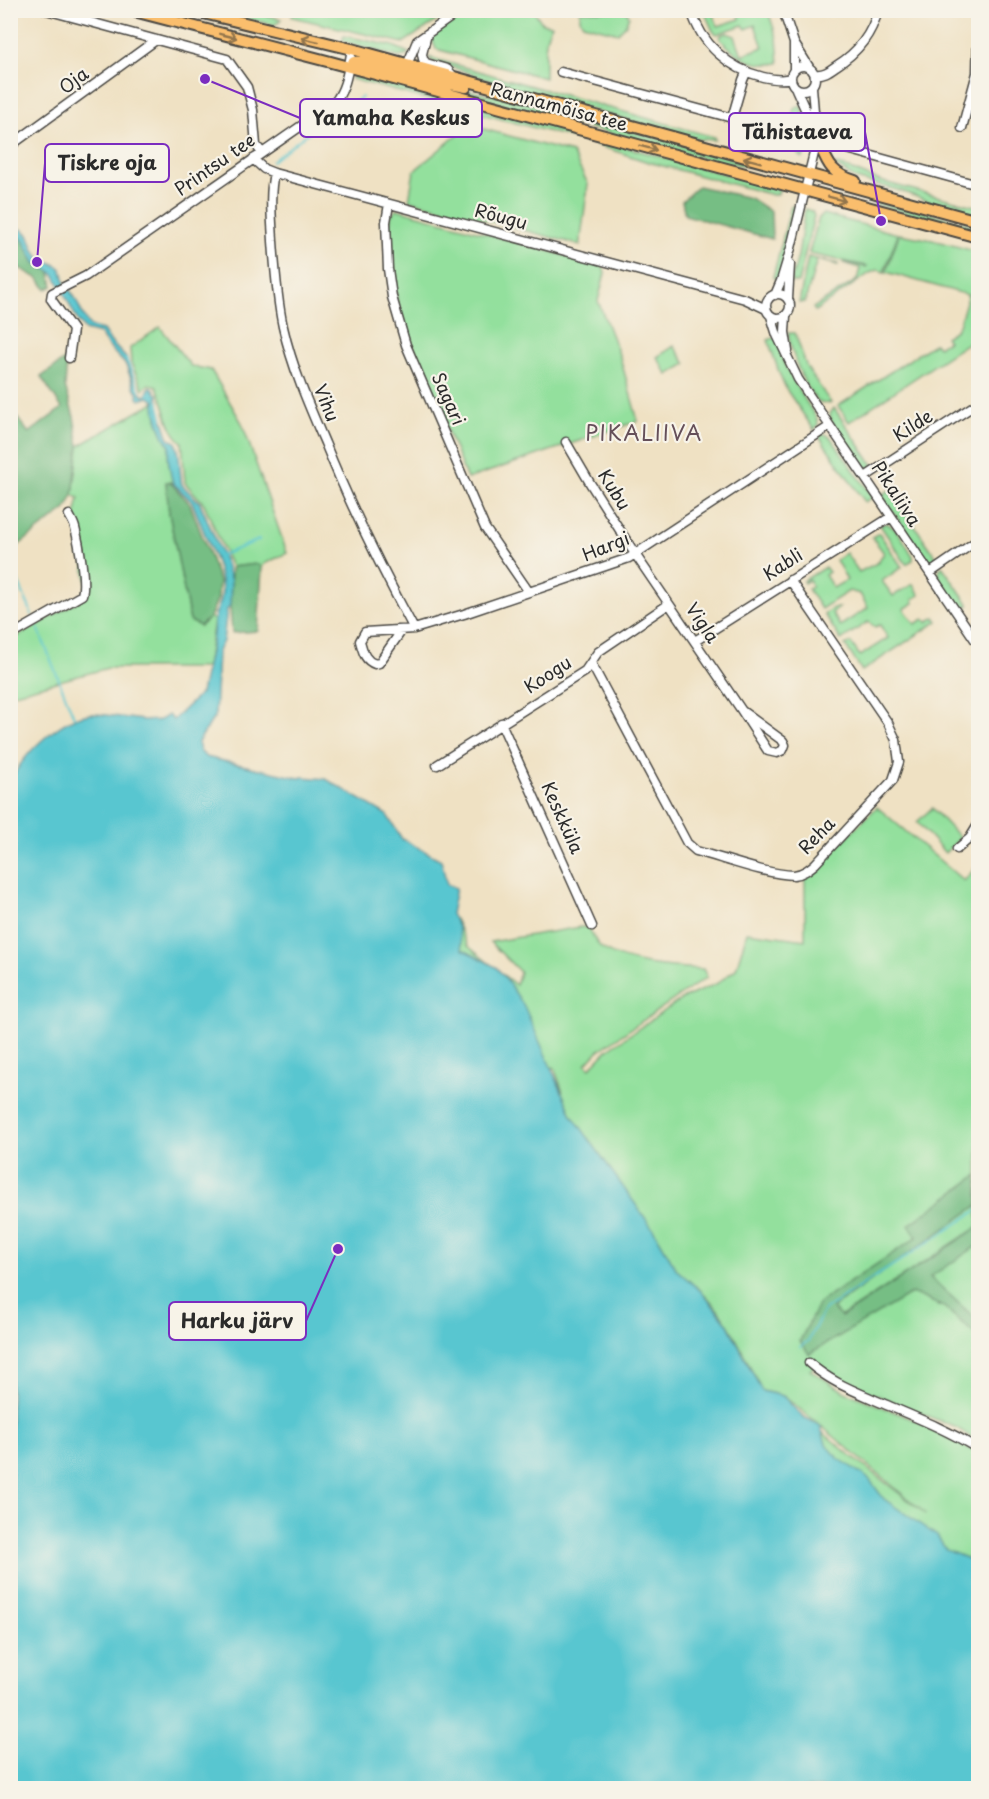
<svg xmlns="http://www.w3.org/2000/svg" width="989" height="1799" font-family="'Playpen Sans',sans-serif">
<rect width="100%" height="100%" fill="#f7f3e8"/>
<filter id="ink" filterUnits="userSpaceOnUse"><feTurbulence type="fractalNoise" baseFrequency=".0167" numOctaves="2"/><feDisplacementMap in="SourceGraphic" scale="12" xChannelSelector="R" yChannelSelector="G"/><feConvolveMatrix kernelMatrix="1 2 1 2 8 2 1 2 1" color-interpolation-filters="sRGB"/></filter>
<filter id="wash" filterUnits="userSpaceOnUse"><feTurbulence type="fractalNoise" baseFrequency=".008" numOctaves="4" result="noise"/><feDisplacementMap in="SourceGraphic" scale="24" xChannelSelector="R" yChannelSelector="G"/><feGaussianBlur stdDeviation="1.35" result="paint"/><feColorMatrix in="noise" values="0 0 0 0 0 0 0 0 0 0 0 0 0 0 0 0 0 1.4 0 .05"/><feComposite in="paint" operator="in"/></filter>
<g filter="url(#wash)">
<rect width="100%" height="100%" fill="#efe1c3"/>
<!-- green -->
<path fill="#93e09d" stroke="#5f8664" stroke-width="1.5" d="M293,10H452V11L403,43L292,17Z
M213,11H248L281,19L279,22L274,25Z
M466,11H534L542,23L552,25C543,36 545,64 545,78L436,49L431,37L437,30Z
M580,11H624L627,12L629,16L625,26L618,33L583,24L580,19Z
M704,11H712L718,26L740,19L737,11H768L777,38L779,63C752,68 738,57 720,39L721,35L727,33L735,36L742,55L763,47L755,25L746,29L743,25L717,34L713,31Z
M344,36L393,46L409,53L405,56L398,57L342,41Z
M428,57L714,137L715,140L698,139L495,83L464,71L433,62Z
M355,76L367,77L780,189L777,195H773L648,162L591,143L351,79Z
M431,83L517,100L748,163V166L717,162L431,85Z
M801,106C807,122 809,142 803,158L798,155L800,140L793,111L795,108Z
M469,125L572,153L588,184L580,245L409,200L414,171Z
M837,164L880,181L978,207V215L939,205L901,191L856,179L834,165Z
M874,201L914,209L978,226V232L873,204Z
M791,206H794V213L779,278H774L773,277Z
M397,209L603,266L605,273L598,301L620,357L638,421L467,479L401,317L391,272L389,235L391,215Z
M805,209L812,211L814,216L798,283L791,282L798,256Z
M823,214L898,234L884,272L878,270L870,273L815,311L813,308L857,280L860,268L843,263V262L866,267L867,266L810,254L809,253L819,218Z
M899,234L933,240L978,252V336L849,422L838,406L935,343L938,347L948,341L945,337L956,330L959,325L968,295L886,272Z
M808,257L838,264V265L817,260L805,302L799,303Z
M160,327L191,366L211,370L242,423L287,553L264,564L262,568L257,564L231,567L204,504L185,483L182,442C165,427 167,407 157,387L149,384L143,389L131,363L130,348Z
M788,333H795L807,368L831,403C826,404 821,404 817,400C803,387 791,351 788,333Z
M776,337L785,365L794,382L817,419L818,425L814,430L788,392L781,378L768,340Z
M674,346L686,364L668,375L657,357Z
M156,401C154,415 162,436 170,446L168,458L173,483L166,482L169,513L190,621L200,626L210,617L214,620L207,668H108L11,694V640L80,600L87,585L78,523L75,516L79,498L73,495L79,446Z
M834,408L875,468H869L862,466L831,421L830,414Z
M823,434L827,435L831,438L873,497L865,502L818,435Z
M890,490L939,561L930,562L925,558L881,495Z
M886,523C898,528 906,545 913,556V560L906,564L880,525Z
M879,533L902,567L882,581L893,596L913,584L920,595L913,599L914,603L904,609L915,624L924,619L927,622L935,617L938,621L862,671L845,645L851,643L860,656L888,638L880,625L875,627L868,622L841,640L824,614L833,608H839L832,613L840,626L868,608L860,594L849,591L821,609L808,589L812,586L809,580L804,583L803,581L825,567L829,572L825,575L833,588L847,580L836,560L846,553L859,572L877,563L884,553L872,537Z
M942,566L969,605L961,610L940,580C938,574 938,571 942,566Z
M877,807L964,881L978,865V1175L910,1225L917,1237L819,1303L800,1341L809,1353L912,1293L944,1307L978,1337V1442L957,1428L847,1383L817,1365L810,1370L845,1392L917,1421L978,1453V1574L949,1589L758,1394L783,1399L851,1456L926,1514L820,1425L783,1396L762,1391C744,1355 728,1313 696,1286L715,1312L614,1205L553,1074L563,1092L554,1067L546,1073L470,990L449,920L455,919L468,946L516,985L520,972L490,942L581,927L589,928C592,934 596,944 602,948C628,966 672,967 703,969L707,977L598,1051L586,1064L590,1068L607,1050L682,999L716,984L736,969L747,932L805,940V878Z
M932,808L960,838L945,853L917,822Z
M978,1205V1227L840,1317L832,1308Z
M978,1245V1321L930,1277Z"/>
<!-- forest -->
<path fill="#76be84" stroke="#507458" stroke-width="1.5" d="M698,186L750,198L771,212L772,239L685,215L682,201Z
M11,233L22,238L35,263L50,271L53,286L46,289L39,279L20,268L11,273Z
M67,358L65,387L74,417L79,446L73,495L66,509L11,551V410L29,433L62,408L41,377Z
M166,482H170L190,504L219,581L218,598L210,617L200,626L190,621L169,513Z
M257,564L262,568L258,631L232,633L230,608L231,567Z
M978,1175V1205L832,1308L841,1317L978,1227V1245L930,1277L978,1321V1337L944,1307L912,1293L809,1354L800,1341L819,1303L917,1237L909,1225Z"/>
<!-- water -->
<path fill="#59c6d0" stroke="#42787e" stroke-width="1.5" d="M11,226C35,231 27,241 37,255C43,263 55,261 61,269C64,274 64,278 65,283C67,288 73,293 75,298C81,309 83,319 91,327L103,330L110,341L126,358L133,380L142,395L146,396L149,388H152L158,395L159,408L168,436L170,439L176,442C181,456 179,470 182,485L200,503L226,564L231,581L230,605L227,610L223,641L218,651L215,716L198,742L200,751L206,757L299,778L303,777L326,779L387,815L402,839L441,860L447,885L456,888L451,914L458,927L462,949L496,967L507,980L524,1006L572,1115L653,1229L677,1270L702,1292L727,1323L762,1391L783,1396L803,1417L820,1425L826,1444L838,1458L869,1479L884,1499L937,1536L946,1550L968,1559L978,1568V1788H11V782C20,755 65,713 95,714C108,714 150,723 160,720C163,719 165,717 168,715L173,720L201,693L212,643L215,615L221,600L222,590L221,580L217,565L192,502L173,483L171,476L168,458L170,446C162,438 154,413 155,401L149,397L140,400L138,398V393L134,387L126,365L108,346L100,334L85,330L78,321L55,276L50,271L35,263L22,238L11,233Z"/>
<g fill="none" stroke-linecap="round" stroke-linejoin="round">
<!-- stream -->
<path stroke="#59c6d0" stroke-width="2" d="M272,161L313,129L349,107L362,97
M126,359L139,390
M158,401L162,419
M222,555L259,540
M16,577L30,609L31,615
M38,628L74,717
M800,1347L808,1341L824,1310L978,1210"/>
</g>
</g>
<g filter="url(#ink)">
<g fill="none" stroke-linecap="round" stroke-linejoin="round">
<defs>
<path id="minor" d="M46,10L227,59L247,87L253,110L256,145L262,153
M691,10C701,44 729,69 763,77C772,79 782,81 790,78
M783,10L794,43L809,67
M427,34L422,54L423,59L426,63L447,69L454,77
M407,65L417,41L461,10
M791 78a12 12 0 1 1 24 0a12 12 0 1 1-24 0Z
M794,70V43
M561,72L732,118
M746,73L743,80L732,118L792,133
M815,74C824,75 829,71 836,66C857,53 872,34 878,10
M796,89L805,109L813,122
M962,128L977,73L978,30
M10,146L156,40
M840,147L978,185
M253,159L264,169L274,173L745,299L766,309
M274,173C269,195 272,219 273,241C275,270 277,299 283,327C292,367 309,406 325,443C351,507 381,568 414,629
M389,204L386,222L388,269L392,297L406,345L485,528L529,592
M766 306a12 12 0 1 1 24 0a12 12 0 1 1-24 0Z
M775,295L781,281L791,248L814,153L816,136L812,87
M788,299L790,264
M771,316L777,335L798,379L978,644
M786,316L785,332L788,351
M69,358L73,330L51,299L52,293L86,276L334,103C347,88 348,68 352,49
M566,442L590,483L635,554L742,711L783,741L785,745L783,750L777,753L768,751L742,711
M865,477L978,403
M930,573L978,540
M402,630L379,663L375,664C364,660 363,651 360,641L365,632L414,629L464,614L629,558L830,426
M10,636L82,595C86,582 79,543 75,528C74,523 71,519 69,515
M695,641L891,517
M591,663L687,843L696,851C723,858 768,875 794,875C803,874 809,869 815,864L893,780L899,762L896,740L888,723L790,580
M501,723L592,926
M437,765L585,671L598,652L669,604
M957,849L970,838L978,825
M809,1363C832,1383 855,1391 882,1403C915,1417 948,1430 978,1449"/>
<path id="major" d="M130,10L327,61L978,237
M191,10L352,49L978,221
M349,67L354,62L364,61L425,79L466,87
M816,136C827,159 827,173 855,181"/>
</defs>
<!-- minor casing -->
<use href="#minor" stroke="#484642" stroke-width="11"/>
<!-- major casing -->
<use href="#major" stroke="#484642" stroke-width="14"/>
<!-- minor -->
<use href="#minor" stroke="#fff" stroke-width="8"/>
<!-- major -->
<use href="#major" stroke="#fabe6d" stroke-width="10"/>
</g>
<!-- one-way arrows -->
<defs><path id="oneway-shaft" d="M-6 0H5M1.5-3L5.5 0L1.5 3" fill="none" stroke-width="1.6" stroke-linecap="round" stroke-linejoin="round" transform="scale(1.5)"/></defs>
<g stroke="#92744c">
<use href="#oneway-shaft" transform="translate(228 36) rotate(14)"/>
<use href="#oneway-shaft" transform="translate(310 40) rotate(-167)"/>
<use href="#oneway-shaft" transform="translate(648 148) rotate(15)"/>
<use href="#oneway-shaft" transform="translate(752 160) rotate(-165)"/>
<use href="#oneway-shaft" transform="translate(837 199) rotate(15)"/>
</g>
</g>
<g text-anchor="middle" stroke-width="4.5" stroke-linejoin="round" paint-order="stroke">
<!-- street labels -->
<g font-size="18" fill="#2b2b2b" stroke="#f7f3e8">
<text transform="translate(74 81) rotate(-37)" y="6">Oja</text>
<text transform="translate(559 107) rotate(15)" y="6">Rannamõisa tee</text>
<text transform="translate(215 165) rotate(-35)" y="6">Printsu tee</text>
<text transform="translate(501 217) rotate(15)" y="6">Rõugu</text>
<text transform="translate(448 399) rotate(66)" y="6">Sagari</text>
<text transform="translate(326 403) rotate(68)" y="6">Vihu</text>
<text transform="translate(913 426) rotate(-33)" y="6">Kilde</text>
<text transform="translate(614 490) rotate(58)" y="6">Kubu</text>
<text transform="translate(896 494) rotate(57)" y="6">Pikaliiva</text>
<text transform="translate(606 547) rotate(-22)" y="6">Hargi</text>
<text transform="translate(783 565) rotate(-33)" y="6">Kabli</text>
<text transform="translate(702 623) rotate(56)" y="6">Vigla</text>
<text transform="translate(548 675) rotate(-33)" y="6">Koogu</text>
<text transform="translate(562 818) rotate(66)" y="6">Keskküla</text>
<text transform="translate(817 836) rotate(-46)" y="6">Reha</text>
</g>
<!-- quarter labels -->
<g font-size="21" letter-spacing="1.5" fill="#654f59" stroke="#f7f3e8">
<text x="644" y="441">PIKALIIVA</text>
</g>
</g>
<!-- callouts -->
<path fill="none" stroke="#7b2cbf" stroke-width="2" d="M205 79L300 118M881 221L865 132M37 262L45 163M338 1249L306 1321"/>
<g fill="#7b2cbf" stroke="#f7f3e8" stroke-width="2">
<circle cx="205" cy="79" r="6"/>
<circle cx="881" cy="221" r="6"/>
<circle cx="37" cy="262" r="6"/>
<circle cx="338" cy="1249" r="6"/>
</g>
<g fill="#f7f3e8" stroke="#7b2cbf" stroke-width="2">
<rect x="300" y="99" width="182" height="38" rx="6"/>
<rect x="729" y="113" width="136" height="38" rx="6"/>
<rect x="45" y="144" width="124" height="38" rx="6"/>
<rect x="169" y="1302" width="137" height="38" rx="6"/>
</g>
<g font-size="20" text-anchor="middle" font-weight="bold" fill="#2b2b2b">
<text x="391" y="125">Yamaha Keskus</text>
<text x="797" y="139">Tähistaeva</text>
<text x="107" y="170">Tiskre oja</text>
<text x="237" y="1328">Harku järv</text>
</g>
<!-- margin -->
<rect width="989" height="1799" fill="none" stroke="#f7f3e8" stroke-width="36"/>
</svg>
